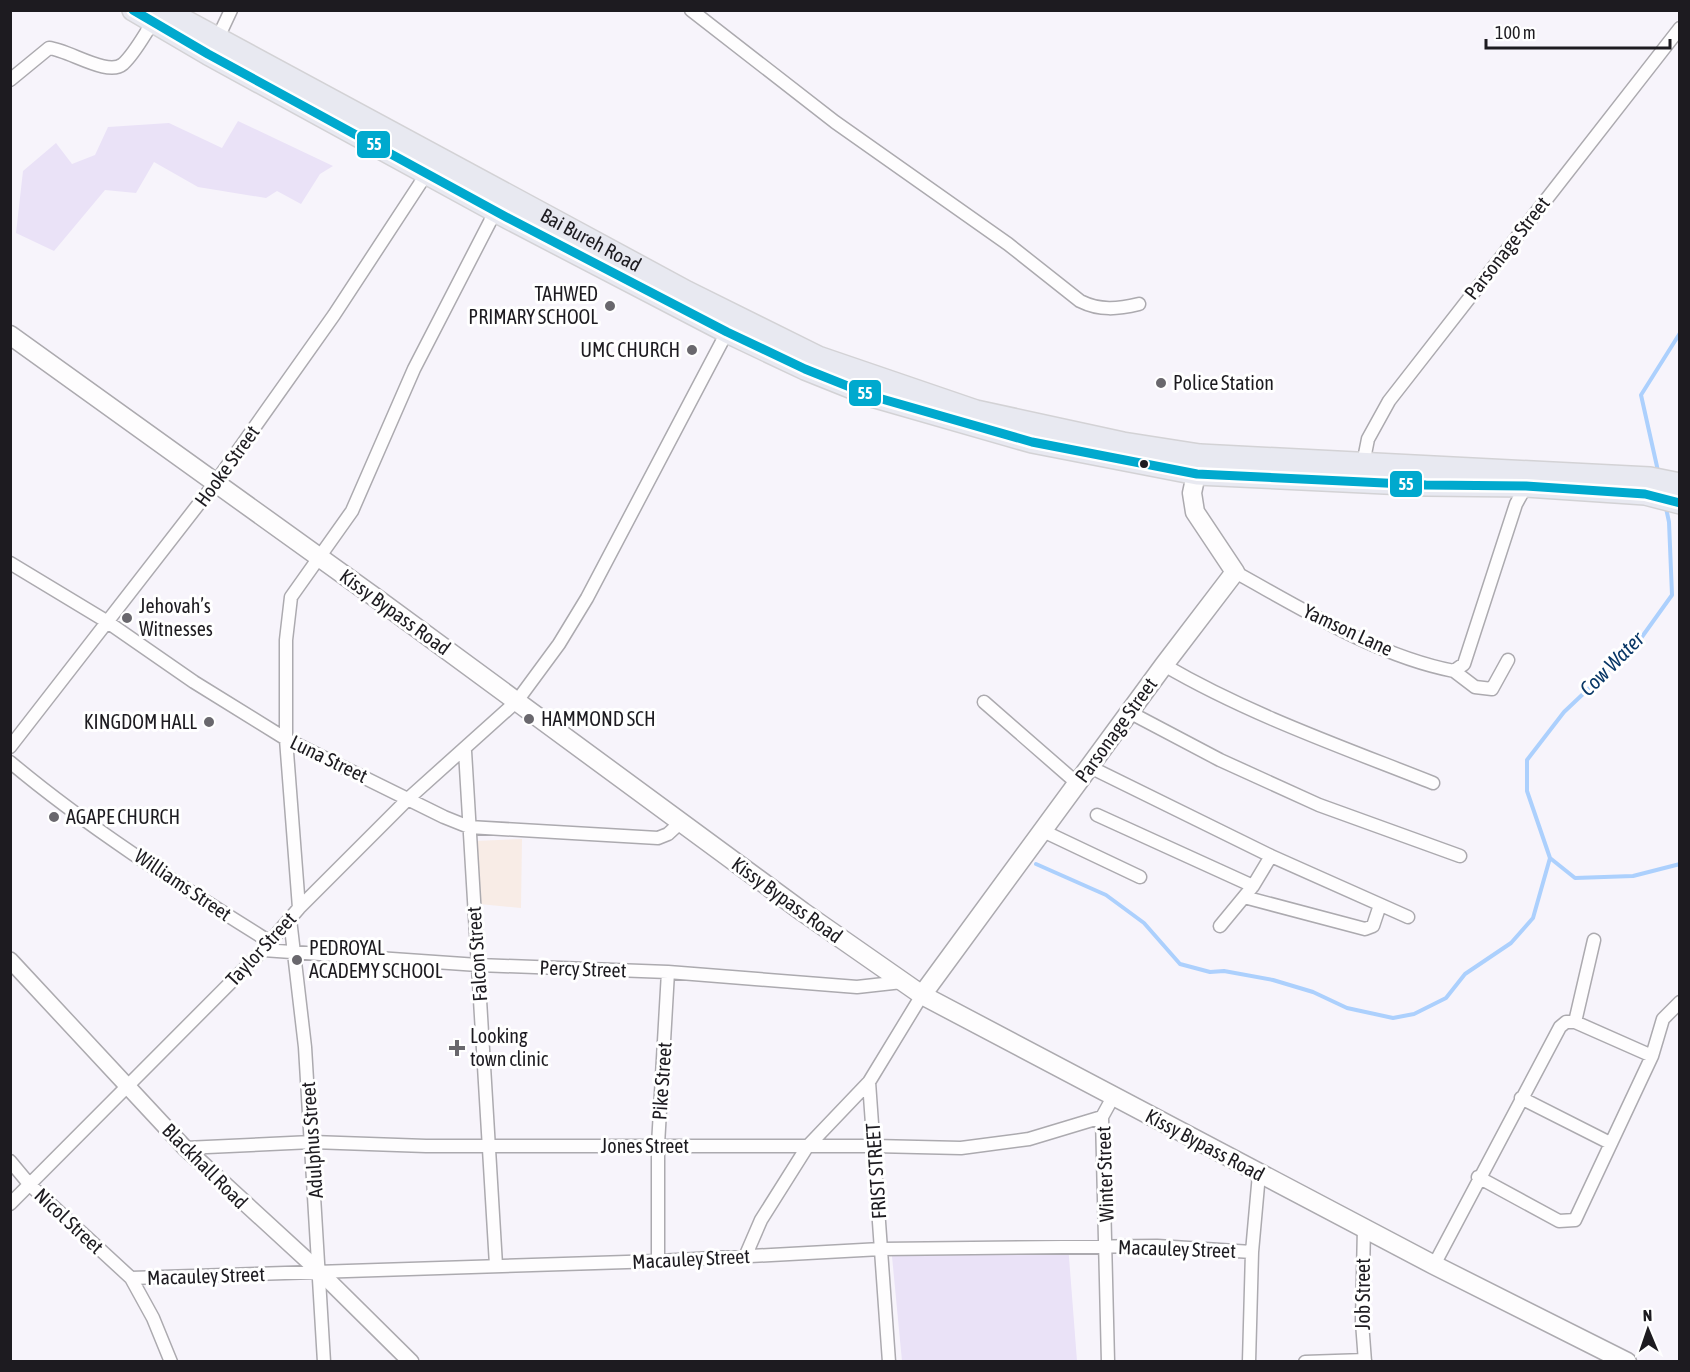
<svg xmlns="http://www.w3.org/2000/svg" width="1690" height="1372" font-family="'Asap Condensed',sans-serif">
<rect width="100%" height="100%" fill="#f7f4fb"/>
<!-- education -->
<path fill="#f8ece6" d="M522,839L521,908L479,904L475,841Z"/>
<!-- green -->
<path fill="#eae2f7" d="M238,121L333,166L320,174L301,204L277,191L266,198L198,187L154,162L136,193L105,190L54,251L16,233L23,171L56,143L72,164L95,155L108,127L169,123L222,148Z
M1068,1244L1077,1361H902L891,1246Z"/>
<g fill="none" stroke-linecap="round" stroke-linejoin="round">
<!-- stream -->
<path stroke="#acd0fd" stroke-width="4" d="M1658,471L1641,395L1680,333
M1666,508L1669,522L1672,595L1639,641L1564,712L1527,760V791L1550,858L1575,878L1633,876L1680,864
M1036,864L1106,895L1144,923L1180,964L1210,972L1224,971L1273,980L1313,992L1347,1008L1393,1018L1414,1014L1446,998L1465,974L1511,943L1533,918L1550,858"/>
<defs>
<path id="minor" d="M691,10L835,122L1008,244L1080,301C1100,311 1118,309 1139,304
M216,42L231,10
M10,80L49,48C69,50 108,77 123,64C135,53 144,35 153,22
M1362,469L1368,439L1389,401L1680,28
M10,563L106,621L194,682L286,739L444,817L469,827L658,838L668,834L681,822
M1235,572C1304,610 1377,656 1454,671L1464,664L1516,504L1526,486
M1164,665C1248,714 1342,747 1433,783
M1454,671L1475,687L1492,689L1508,660
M984,702L1078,784
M1129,712L1220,760L1319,805L1460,856
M10,747L215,483L334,315L427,173
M465,751L496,1265
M10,762C91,830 181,886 270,942
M1090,767L1271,856L1408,917
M1097,815L1253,886
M1043,831L1140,877
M1244,897L1365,929L1373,926L1380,905
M299,908L286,739V640L291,597L352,511L414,369L496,210
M290,919L305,1047L324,1362
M1220,926L1253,886L1271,856
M263,950L478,965L668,972L857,987L902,982
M1575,1022L1594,940
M869,1082L889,1362
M1521,1098L1610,1143
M185,1148L312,1142L426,1146H874L961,1148L1029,1139L1102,1117
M10,1161L30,1185L131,1278L153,1318L171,1362
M1478,1177L1559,1221L1575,1220L1652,1056L1663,1019L1680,1002
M10,1204L263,950L299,908L409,798L517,701L559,644L587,598L727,332
M1364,1227L1362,1322L1365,1362
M745,1257L761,1220L807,1147L869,1082L922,995
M658,1261V1145L668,972
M1434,1265L1560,1027L1566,1022H1575L1652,1056
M131,1278L658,1261L881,1249L1157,1246L1252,1252
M1108,1362L1102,1117L1113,1097
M1249,1362L1252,1252L1259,1174
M1305,1362L1365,1360"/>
<path id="tertiary" d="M10,960L185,1148L320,1272L411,1362"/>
<path id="secondary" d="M10,335L376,598L803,912L922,995L1434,1265L1627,1362
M922,995L1164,665L1235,572L1195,512L1192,493L1199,460"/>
<g id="trunk">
<path d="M133,10L208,54L508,218L727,332L805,369L875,397L1032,442L1197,474L1426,485L1526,486L1645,494L1680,503"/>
<path id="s1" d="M165,10L687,292L818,357L976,411L1123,443L1200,455L1650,478L1680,484"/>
</g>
</defs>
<!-- minor casing -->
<use href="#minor" stroke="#acaaaf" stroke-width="15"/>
<!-- tertiary casing -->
<use href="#tertiary" stroke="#acaaaf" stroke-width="18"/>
<!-- secondary casing -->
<use href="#secondary" stroke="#acaaaf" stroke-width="21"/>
<!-- trunk casing -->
<use href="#trunk" stroke="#d3d2d5" stroke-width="24"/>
<!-- minor -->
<use href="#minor" stroke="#fefdfe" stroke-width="12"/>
<!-- tertiary -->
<use href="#tertiary" stroke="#fefdfe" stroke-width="15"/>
<!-- secondary -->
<use href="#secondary" stroke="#fefdfe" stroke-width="18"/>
<!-- trunk -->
<use href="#trunk" stroke="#e8e9f1" stroke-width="21"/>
<defs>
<path id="bus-1" d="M133,10L208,54L508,218L727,332L805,369L875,397L1032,442L1197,474L1426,485L1526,486L1645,494L1680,503"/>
</defs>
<!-- bus-1 casing -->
<use href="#bus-1" stroke="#fff" stroke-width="14"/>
<!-- bus-1 -->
<use href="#bus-1" stroke="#00a9ce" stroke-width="9"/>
</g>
<!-- markers -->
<g fill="#69676d" stroke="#fff" stroke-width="2">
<circle cx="610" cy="306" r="6"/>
<circle cx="692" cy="350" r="6"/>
<circle cx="1161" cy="383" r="6"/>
<circle cx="127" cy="618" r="6"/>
<circle cx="529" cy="719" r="6"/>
<circle cx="209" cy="722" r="6"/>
<circle cx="54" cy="817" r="6"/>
<circle cx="297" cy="960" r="6"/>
<path d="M454 1039h6v6h6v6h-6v6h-6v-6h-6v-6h6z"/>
</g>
<circle fill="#1d1b20" stroke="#fff" stroke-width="2" cx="1144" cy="464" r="5"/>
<g text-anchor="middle" stroke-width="6" stroke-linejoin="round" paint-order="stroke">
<!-- street labels -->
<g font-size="20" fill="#1d1b20" stroke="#fff">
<text dy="7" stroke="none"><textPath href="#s1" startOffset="484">Bai Bureh Road</textPath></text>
<text transform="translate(1507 248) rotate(-52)" y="7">Parsonage Street</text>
<text transform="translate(227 466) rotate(-54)" y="7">Hooke Street</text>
<text transform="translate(395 612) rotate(36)" y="7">Kissy Bypass Road</text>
<text transform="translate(1348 630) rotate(25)" y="7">Yamson Lane</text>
<text transform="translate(1116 730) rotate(-54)" y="7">Parsonage Street</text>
<text transform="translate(329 759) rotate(26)" y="7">Luna Street</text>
<text transform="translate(183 885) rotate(34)" y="7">Williams Street</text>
<text transform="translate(787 900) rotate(36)" y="7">Kissy Bypass Road</text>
<text transform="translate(261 949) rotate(-47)" y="7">Taylor Street</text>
<text transform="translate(477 954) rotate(-94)" y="7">Falcon Street</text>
<text transform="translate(583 969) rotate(2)" y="7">Percy Street</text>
<text transform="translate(662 1081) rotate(-86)" y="7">Pike Street</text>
<text transform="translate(312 1140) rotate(-94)" y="7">Adulphus Street</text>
<text transform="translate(1205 1145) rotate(28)" y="7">Kissy Bypass Road</text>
<text x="645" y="1153">Jones Street</text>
<text transform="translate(205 1166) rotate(45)" y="7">Blackhall Road</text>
<text transform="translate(876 1171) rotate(-94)" y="7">FRIST STREET</text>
<text transform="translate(1105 1174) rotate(-92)" y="7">Winter Street</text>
<text transform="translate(69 1221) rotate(43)" y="7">Nicol Street</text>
<text transform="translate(1177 1249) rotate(2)" y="7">Macauley Street</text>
<text transform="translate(691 1259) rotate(-3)" y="7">Macauley Street</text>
<text transform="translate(206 1276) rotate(-2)" y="7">Macauley Street</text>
<text transform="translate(1363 1294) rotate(-90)" y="7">Job Street</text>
</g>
<!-- poi labels -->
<g font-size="20" fill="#1d1b20" stroke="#fff" text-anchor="start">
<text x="598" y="301" text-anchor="end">TAHWED<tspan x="598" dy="23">PRIMARY SCHOOL</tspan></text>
<text x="680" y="357" text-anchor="end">UMC CHURCH</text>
<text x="1173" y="390">Police Station</text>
<text x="139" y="613">Jehovah’s<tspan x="139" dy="23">Witnesses</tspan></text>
<text x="541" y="726">HAMMOND SCH</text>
<text x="197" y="729" text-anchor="end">KINGDOM HALL</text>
<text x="66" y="824">AGAPE CHURCH</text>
<text x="309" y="955">PEDROYAL<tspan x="309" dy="23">ACADEMY SCHOOL</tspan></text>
<text x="470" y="1043">Looking<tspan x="470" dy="23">town clinic</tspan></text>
</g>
<!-- water labels -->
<g font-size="21" font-style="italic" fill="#083766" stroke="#fff">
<text transform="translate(1612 664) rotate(-45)" y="7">Cow Water</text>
</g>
</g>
<g stroke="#fff" stroke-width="2">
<rect x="356" y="130" width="35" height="29" rx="6" fill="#00a9ce"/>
<rect x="848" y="379" width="34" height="28" rx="6" fill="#00a9ce"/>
<rect x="1389" y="470" width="34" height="28" rx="6" fill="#00a9ce"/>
</g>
<g font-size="16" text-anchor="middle" font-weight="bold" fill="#fff">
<text x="374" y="150">55</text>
<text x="865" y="399">55</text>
<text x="1406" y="490">55</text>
</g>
<!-- border -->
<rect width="1690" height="1372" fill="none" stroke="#1d1b20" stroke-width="24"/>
<!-- north arrow -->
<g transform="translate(1648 1330) rotate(358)" stroke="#ffffff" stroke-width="4.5" paint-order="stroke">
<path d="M0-4.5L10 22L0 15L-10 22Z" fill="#1d1b20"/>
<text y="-9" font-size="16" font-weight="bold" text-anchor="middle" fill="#1d1b20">N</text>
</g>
<!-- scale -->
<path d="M1486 39v9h184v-9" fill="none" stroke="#1d1b20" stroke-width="3"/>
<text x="1495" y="39" font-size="18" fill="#1d1b20" stroke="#ffffff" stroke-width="4.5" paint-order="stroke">100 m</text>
</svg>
